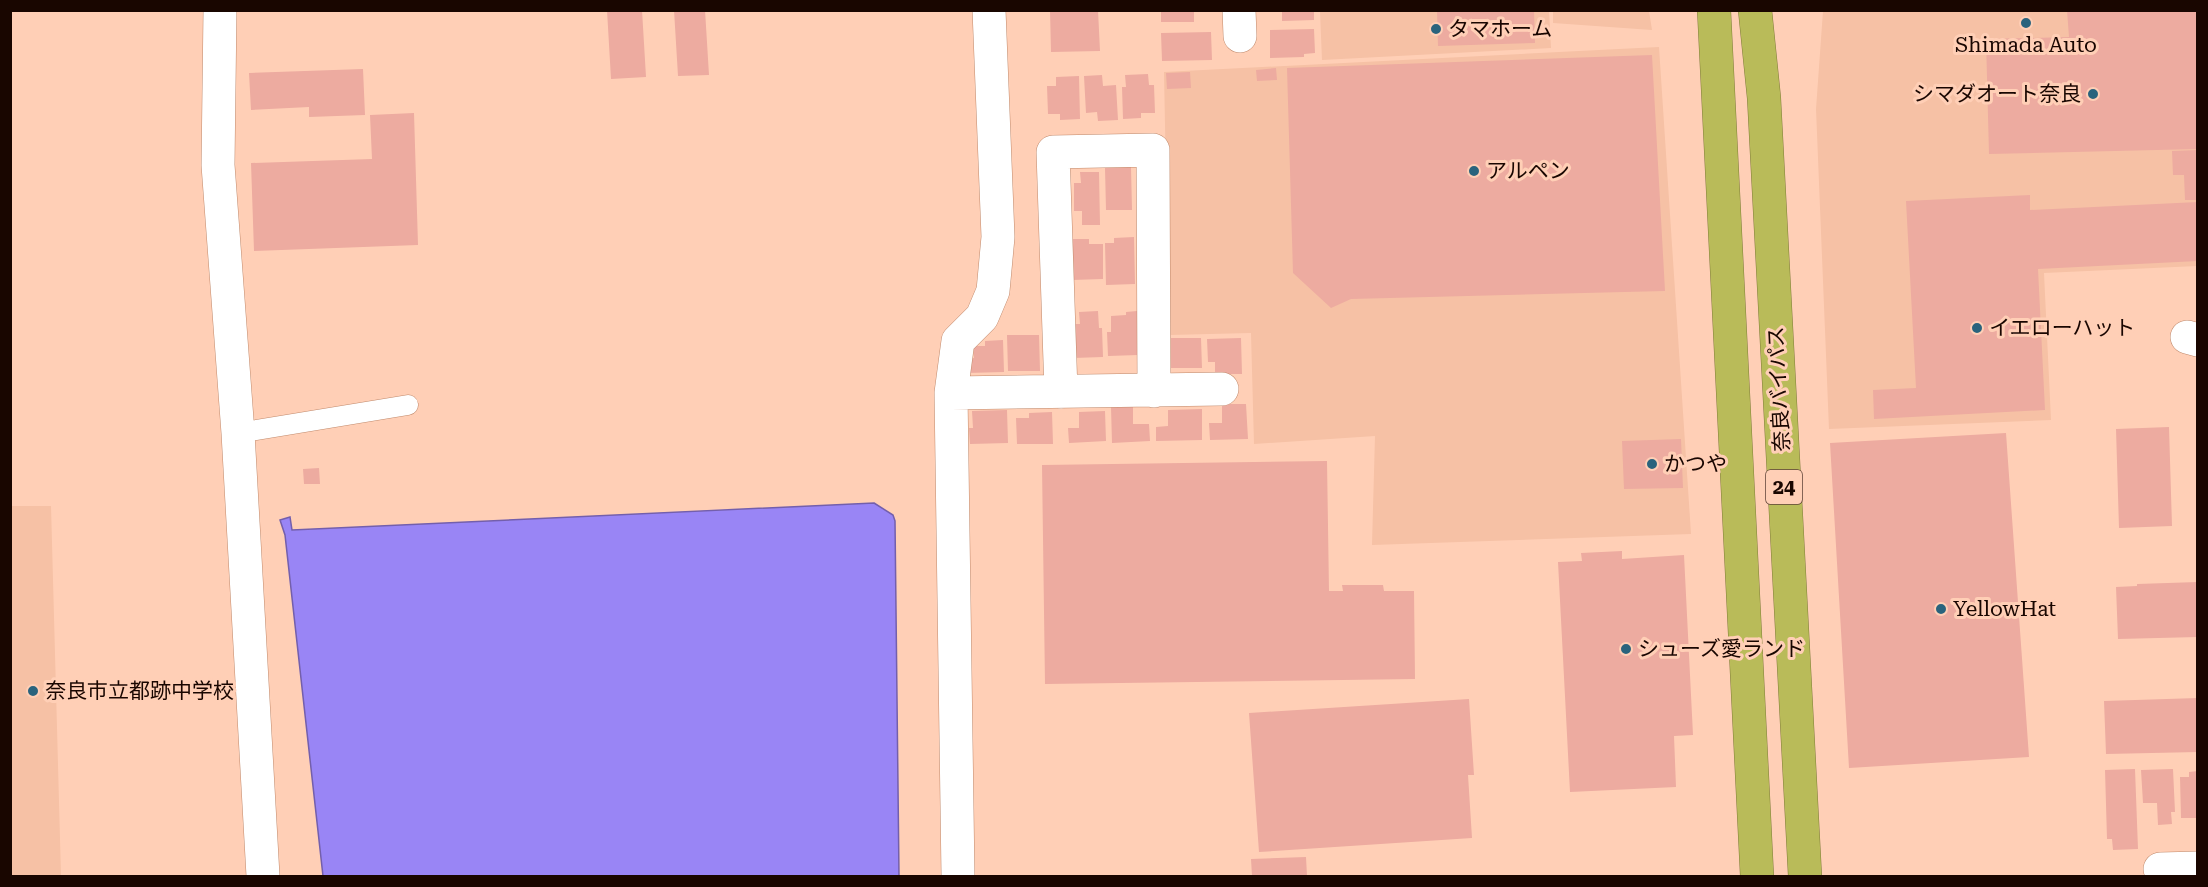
<svg xmlns="http://www.w3.org/2000/svg" width="2208" height="887" font-family="'Roboto Serif','Noto Sans JP',serif">
<rect width="100%" height="100%" fill="#ffcfb6"/>
<!-- built -->
<path fill="#f6c1a5" d="M1320,11H1549L1551,48L1322,60Z
M1553,11H1649L1652,30L1553,23Z
M1823,11H2197V266L2044,273L2051,420L1829,429L1816,109Z
M1659,47L1691,534L1372,545L1375,436L1254,444L1251,333L1169,335L1164,72Z
M11,506H51L61,876H11Z"/>
<!-- water -->
<path fill="#9985f5" stroke="#735fac" stroke-width="1.5" d="M874,503L893,515L895,521L899,876H323L285,535L280,520L290,517L292,530Z"/>
<!-- building -->
<path fill="#edaba0" d="M607,10H642L646,77L611,79Z
M674,10H705L709,75L678,76Z
M1050,10H1098L1100,51L1051,52Z
M1161,10H1194V22H1161Z
M1282,10H1314V20L1282,21Z
M1437,10H1534L1535,43L1438,46Z
M2067,10H2198V149L1989,154L1986,39L2069,37Z
M1314,29L1315,53L1304,54V57L1270,58V30Z
M1211,32L1212,60L1162,61L1161,33Z
M1652,55L1665,291L1351,299L1331,308L1293,273L1287,68Z
M1276,68L1277,80L1257,81L1256,70Z
M363,69L365,115L309,117V107L251,110L249,73Z
M1190,72L1191,88L1167,89L1166,73Z
M1148,74L1149,85H1154L1155,113H1141V118L1123,119L1122,87H1126L1125,75Z
M1102,75L1103,86L1116,85L1118,120L1098,121L1097,112L1086,113L1084,76Z
M1079,76L1080,119L1060,120V114H1048L1047,86H1056V77Z
M414,113L418,245L254,251L251,163L372,159L370,115Z
M2198,150V200H2185L2184,175H2173L2172,151Z
M1131,167L1132,210H1106L1105,168Z
M1080,172H1099L1100,225H1082V211H1074V183H1081Z
M2030,195V210L2198,202V261L2038,269L2045,410L1874,419L1873,390L1916,388L1906,201Z
M1134,237L1135,284L1106,285L1105,243H1114V238Z
M1072,239H1089V244H1103V279L1072,280Z
M1098,311L1099,328H1102L1103,357L1073,358L1072,324H1080L1079,312Z
M1137,311L1138,355L1108,356L1107,332H1111V316L1126,315V312Z
M1007,335H1039L1040,371H1008Z
M1171,338H1201L1202,368H1171Z
M1241,338L1242,374H1215V362H1208L1207,339Z
M1003,340L1004,372L966,373V358H974L973,346H985V341Z
M1222,404H1246L1248,439L1210,440L1209,423H1222Z
M1133,406V424H1149L1150,441L1112,443L1111,407Z
M1202,409V440L1156,441V427L1168,426V410Z
M1007,410L1008,443L970,444L969,428H973L972,411Z
M1105,411L1106,441L1069,443L1068,428H1079V412Z
M1052,412L1053,444H1017L1016,418H1029V413Z
M2169,427L2172,526L2119,528L2116,429Z
M2006,433L2029,757L1849,768L1830,443Z
M1681,439L1683,488L1624,489L1622,441Z
M1327,461L1329,591H1343L1342,585H1383L1384,591H1414L1415,679L1045,684L1042,465Z
M319,468L320,484H304L303,469Z
M1622,551V559L1684,555L1693,735L1674,736L1676,787L1570,792L1558,562L1582,561L1581,553Z
M2198,582V637L2118,639L2116,587L2137,586V584Z
M2198,698V752L2106,754L2104,701Z
M1469,699L1474,775H1468L1472,838L1259,852L1249,713Z
M2135,769L2138,849L2113,850L2112,839H2107L2105,770Z
M2173,769L2175,812H2171L2172,824L2158,825L2157,803H2143L2141,770Z
M2198,771V818H2181L2180,777H2189V772Z
M1306,857L1307,876H1252L1251,859Z"/>
<g fill="none" stroke-linecap="round" stroke-linejoin="round">
<defs>
<path id="lane" d="M238,433L408,405"/>
<path id="street" d="M1239,10L1240,36
M2187,337L2198,340
M1061,392L1053,152L1153,150L1154,391
M951,393L1222,389
M2160,869L2198,868
M958,876L951,393L958,341L982,317L993,291L998,237L989,10"/>
<path id="secondary" d="M220,10L218,165L238,433L263,876"/>
<path id="highway" d="M1714,10L1757,876
M1755,10L1764,98L1805,876"/>
</defs>
<!-- lane casing -->
<use href="#lane" stroke="#c0896b" stroke-width="21"/>
<!-- street casing -->
<use href="#street" stroke="#c0896b" stroke-width="34"/>
<!-- secondary casing -->
<use href="#secondary" stroke="#c0896b" stroke-width="34"/>
<!-- highway casing -->
<use href="#highway" stroke="#817c3a" stroke-width="34"/>
<!-- lane -->
<use href="#lane" stroke="#fff" stroke-width="20"/>
<!-- street -->
<use href="#street" stroke="#fff" stroke-width="33"/>
<!-- secondary -->
<use href="#secondary" stroke="#fff" stroke-width="33"/>
<!-- highway -->
<use href="#highway" stroke="#b9bb59" stroke-width="33"/>
</g>
<!-- markers -->
<g fill="#2a637d" stroke="#ffcfb6" stroke-width="2">
<circle cx="2026" cy="23" r="6"/>
<circle cx="1436" cy="29" r="6"/>
<circle cx="2093" cy="94" r="6"/>
<circle cx="1474" cy="171" r="6"/>
<circle cx="1977" cy="328" r="6"/>
<circle cx="1652" cy="464" r="6"/>
<circle cx="1941" cy="609" r="6"/>
<circle cx="1626" cy="649" r="6"/>
<circle cx="33" cy="691" r="6"/>
</g>
<g text-anchor="middle" stroke-width="6" stroke-linejoin="round" paint-order="stroke">
<!-- shield labels -->
<rect fill="#ffcfb6" stroke="#5e4237" stroke-width="1.5" x="1766" y="470" width="36" height="34" rx="4.5"/>
<g font-size="20" font-weight="bold" fill="#190600">
<text x="1784" y="494">24</text>
</g>
<!-- poi labels -->
<g font-size="21" fill="#190600" stroke="#ffcfb6" text-anchor="start">
<text x="1448" y="36">タマホーム</text>
<text x="2026" y="52" text-anchor="middle">Shimada Auto</text>
<text x="2081" y="101" text-anchor="end">シマダオート奈良</text>
<text x="1486" y="178">アルペン</text>
<text x="1989" y="335">イエローハット</text>
<text x="1664" y="471">かつや</text>
<text x="1953" y="616">YellowHat</text>
<text x="1638" y="656">シューズ愛ランド</text>
<text x="45" y="698">奈良市立都跡中学校</text>
</g>
<!-- street labels -->
<g font-size="21" fill="#190600" stroke="#ffcfb6">
<text transform="translate(1779 389) rotate(-93)" y="7">奈良バイパス</text>
</g>
</g>
<!-- border -->
<rect width="2208" height="887" fill="none" stroke="#190600" stroke-width="24"/>
</svg>
